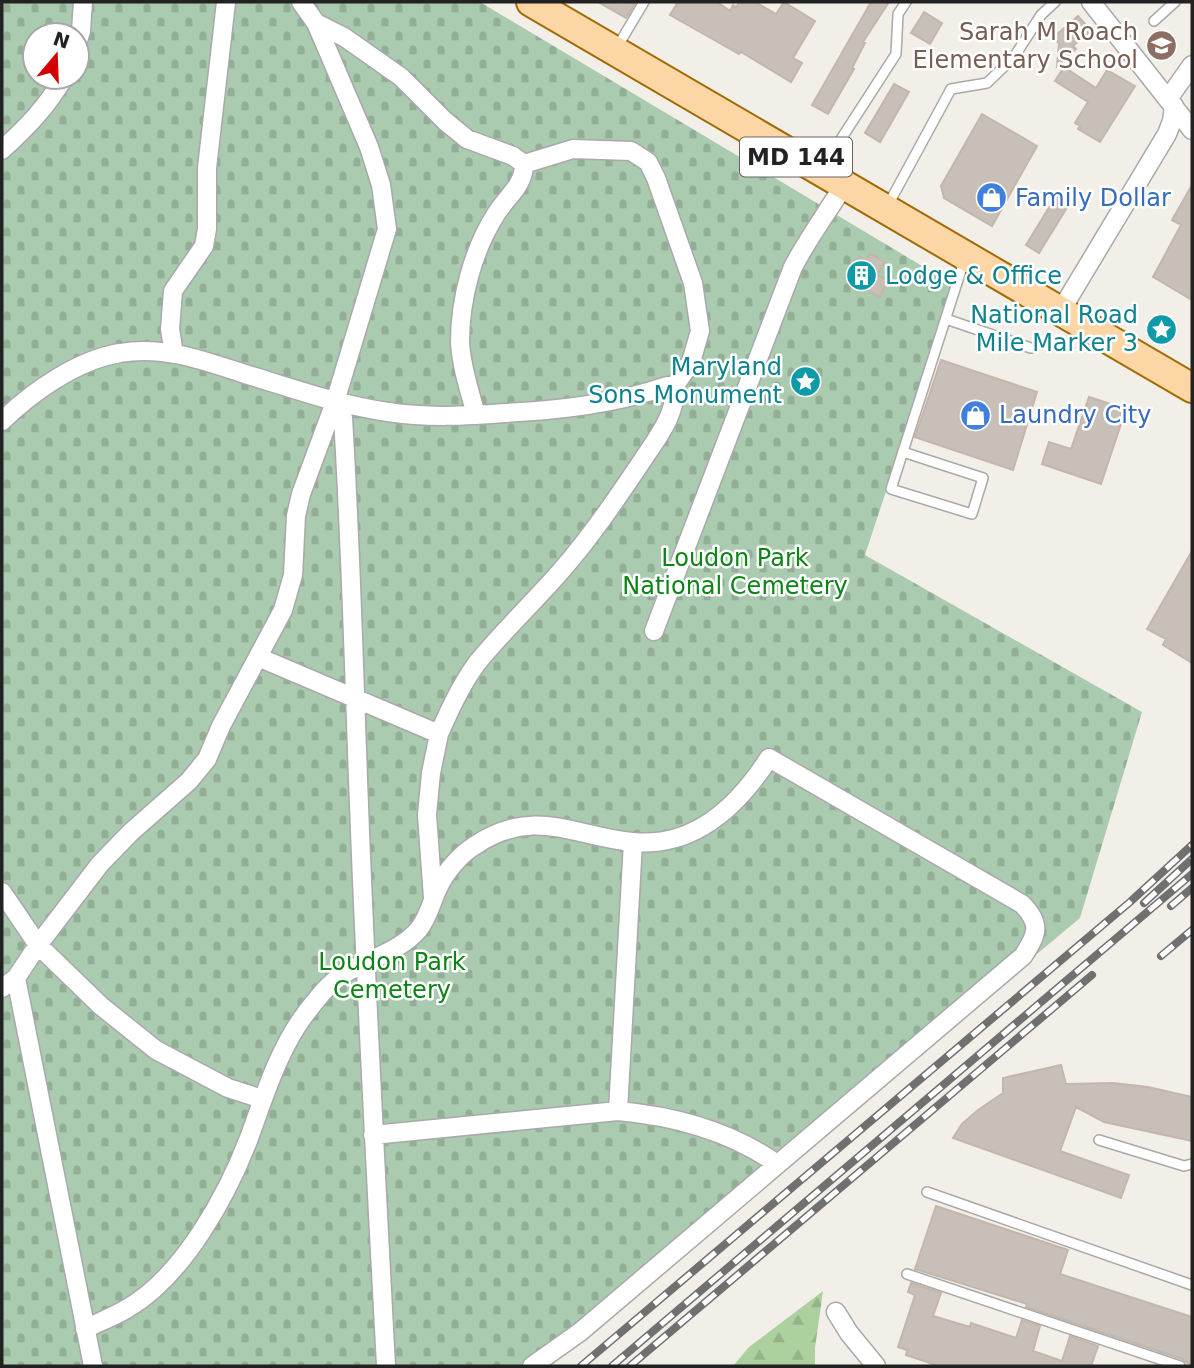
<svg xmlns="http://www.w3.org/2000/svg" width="1194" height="1368" font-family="'DejaVu Sans',sans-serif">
<defs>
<pattern id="forest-firs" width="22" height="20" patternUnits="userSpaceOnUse" patternTransform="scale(1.75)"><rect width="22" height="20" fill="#add19e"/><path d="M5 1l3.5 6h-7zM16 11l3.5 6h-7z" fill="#95b388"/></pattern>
<pattern id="cemetery-stones" width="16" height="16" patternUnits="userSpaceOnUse" patternTransform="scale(1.75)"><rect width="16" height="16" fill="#aacbaf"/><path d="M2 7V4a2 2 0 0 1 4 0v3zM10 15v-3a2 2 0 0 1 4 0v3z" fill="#92ae96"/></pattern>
</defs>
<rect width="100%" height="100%" fill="#f2efe9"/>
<!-- forest -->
<path fill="url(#forest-firs)" d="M823,1291L815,1348V1366H733L749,1347Z"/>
<!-- cemetery -->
<path fill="url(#cemetery-stones)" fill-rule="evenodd" d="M2,2H480L954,285L865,555L1142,712L1080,918L544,1366H2ZM35,35H77V77H35Z"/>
<!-- building -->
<path fill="#c7bfb8" stroke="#c4b6ab" stroke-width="2" d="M598,2H636L626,18Z
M678,2H717L730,11L733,5L736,7L740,2H755L776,14L784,2L815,21L793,58L802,63L791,82L741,52L739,54L670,15Z
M871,2H889L863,42L865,43L852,68L854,69L828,114L812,105Z
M924,12L942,23L930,44L911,33Z
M1078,16L1091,31L1073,46L1076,49L1057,66L1059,44L1054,37Z
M1064,67L1096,88L1107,70L1135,86L1100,142L1078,129L1080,126L1075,123L1088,102L1055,81Z
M894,84L909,92L880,142L865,133Z
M982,114L1037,146L992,226L944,198L941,186Z
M1192,185V300L1153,277L1181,225L1172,220Z
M1058,193L1071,201L1039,253L1026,245Z
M870,254L884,262L877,275L888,281L879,297L845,277L854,261L857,262L860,257L866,260Z
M941,360L1037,392L1013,470L915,437Z
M1089,397L1126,409L1101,484L1042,464L1049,442L1071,449Z
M1192,551V663L1163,645L1166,639L1147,629Z
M1061,1065L1066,1084L1113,1083L1148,1087L1192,1097V1141L1104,1122L1076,1107L1060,1151L1129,1175L1121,1198L953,1138L962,1124L978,1110L1003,1093V1078Z
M936,1206L1068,1250L1060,1274L1192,1317V1366L1182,1359L1026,1307L1027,1304L915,1269Z
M911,1283L941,1293L933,1316L970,1327L971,1323L1016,1338L1022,1320L1040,1326L1033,1351L1062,1361L1070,1336L1098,1346L1091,1366H939L906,1355L907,1350L898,1347L915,1295L908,1292Z"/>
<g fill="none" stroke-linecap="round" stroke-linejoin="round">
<defs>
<path id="lane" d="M1154,21L1175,2
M616,49L644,2
M823,167L896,54L898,14L906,2
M888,205L951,89L987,83L1014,57L1041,15L1055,2
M946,319L1031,348
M903,452L983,478L972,514L891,489L965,258
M1099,1140L1184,1166L1192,1164
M927,1192L1192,1285
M907,1274L1180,1366"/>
<path id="street" d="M301,2L316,23L344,37L401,77L445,121L467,139L513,156L524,164C524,186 507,196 496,214C473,250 460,299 460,342C461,366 470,392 476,415
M1091,2L1192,130
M77,44L81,31L83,2
M1168,99L1192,65
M2,150C27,127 47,107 64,77
M524,164L573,149L631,151L648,162L656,178L693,283L700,331L691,362L674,387
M1060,312L1167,134L1172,121L1174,106
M174,354L170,329L173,291L204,246L207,229V168L226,2
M335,402L343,418C351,547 354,676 359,805C366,992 376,1179 386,1366
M2,421C32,392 77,360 120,353C163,345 205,361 245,374C292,388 339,405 388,412C427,418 466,416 505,413C560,410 615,404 667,386L674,387C678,414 654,442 640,464C615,501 590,538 560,572C533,603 503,631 477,663C461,685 450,709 439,734L258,657
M654,631L793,267C808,238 827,213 844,185
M2,892L38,945L101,1006L156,1050L228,1088L262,1099
M433,898L427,815L431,773L439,734
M16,978L93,1366
M2,988L16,978L38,945L100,864L131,832L189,781L207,759L221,726L283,610L293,575L296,516L301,494L335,402L387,229L381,185L369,147L316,23
M618,1111L633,842
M373,1135L618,1111C674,1116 730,1131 777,1164
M836,1312L849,1333L876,1366
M85,1329C99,1322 115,1316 128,1308C183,1276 227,1196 249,1138C264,1097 279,1048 306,1013C317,999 327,985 342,975C367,959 400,952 419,929C429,916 432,900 439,886C446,871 460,855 474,846C533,806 573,836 632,842C695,848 738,806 769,758L1022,904C1042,924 1037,935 1023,956L580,1332L532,1366"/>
<path id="primary" d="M531,2L1192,388"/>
</defs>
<!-- lane casing -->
<use href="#lane" stroke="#a9a9a9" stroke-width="12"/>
<!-- street casing -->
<use href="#street" stroke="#a9a9a9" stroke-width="21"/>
<!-- primary casing -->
<use href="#primary" stroke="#a06b00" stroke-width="32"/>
<!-- lane -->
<use href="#lane" stroke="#fff" stroke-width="9"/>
<!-- street -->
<use href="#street" stroke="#fff" stroke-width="18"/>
<!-- primary -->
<use href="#primary" stroke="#fcd6a4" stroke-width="28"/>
<defs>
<path id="rail" d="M1144,903L1192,859
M1171,906L1192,888
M1161,956L1192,930
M581,1366L1130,902L1192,845
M612,1366L1192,874
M630,1366L1092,975"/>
</defs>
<!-- rail casing -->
<use href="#rail" stroke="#707070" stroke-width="8"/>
<!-- rail -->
<use href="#rail" stroke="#fff" stroke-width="5" stroke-dasharray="16" stroke-linecap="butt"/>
</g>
<!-- icons -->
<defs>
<symbol id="school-disc" viewBox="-11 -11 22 22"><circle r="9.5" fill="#8d6e63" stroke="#fff"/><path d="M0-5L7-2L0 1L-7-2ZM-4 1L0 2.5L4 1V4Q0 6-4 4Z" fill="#fff"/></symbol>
<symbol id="shop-disc" viewBox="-11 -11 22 22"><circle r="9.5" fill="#3f7fe0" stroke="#fff"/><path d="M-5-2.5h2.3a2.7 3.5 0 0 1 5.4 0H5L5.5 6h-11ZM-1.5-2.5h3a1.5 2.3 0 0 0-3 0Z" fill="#fff"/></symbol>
<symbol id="building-disc" viewBox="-11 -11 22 22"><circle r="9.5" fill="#0f9aa8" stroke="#fff"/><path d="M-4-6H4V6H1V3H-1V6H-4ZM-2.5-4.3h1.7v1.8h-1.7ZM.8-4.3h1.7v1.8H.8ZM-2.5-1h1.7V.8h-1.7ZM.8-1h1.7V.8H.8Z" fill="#fff"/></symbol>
<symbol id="sight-disc" viewBox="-11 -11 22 22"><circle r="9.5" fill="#0f9aa8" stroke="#fff"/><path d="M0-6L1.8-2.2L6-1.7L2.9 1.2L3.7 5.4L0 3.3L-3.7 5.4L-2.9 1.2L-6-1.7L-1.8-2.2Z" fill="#fff"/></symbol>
</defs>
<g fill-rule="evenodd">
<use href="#school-disc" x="1144" y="28" width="35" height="35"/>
<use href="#shop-disc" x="974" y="180" width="35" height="35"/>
<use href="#building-disc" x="844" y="258" width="35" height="35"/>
<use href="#sight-disc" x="1144" y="312" width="35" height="35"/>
<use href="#sight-disc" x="788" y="364" width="35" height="35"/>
<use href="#shop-disc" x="958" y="398" width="35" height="35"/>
</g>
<g text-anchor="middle" stroke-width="5" stroke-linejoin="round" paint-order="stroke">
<!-- shield labels -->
<rect fill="#fff" stroke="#646464" stroke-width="2" x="740" y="137.5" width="112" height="39" rx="5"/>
<g font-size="23" font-weight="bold" fill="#222">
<text x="796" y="165">MD 144</text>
</g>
<!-- education labels -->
<g font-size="24" fill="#785e54" stroke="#fff" text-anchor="end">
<text x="1138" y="40">Sarah M Roach<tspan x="1138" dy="28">Elementary School</tspan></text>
</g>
<!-- shop labels -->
<g font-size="24" fill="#366cbe" stroke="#fff" text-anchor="start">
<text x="1015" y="206">Family Dollar</text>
<text x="999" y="423">Laundry City</text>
</g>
<!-- culture labels -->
<g font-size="24" fill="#0d838f" stroke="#fff" text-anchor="end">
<text x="885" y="284" text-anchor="start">Lodge &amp; Office</text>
<text x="1138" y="323">National Road<tspan x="1138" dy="28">Mile Marker 3</tspan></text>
<text x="782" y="375">Maryland<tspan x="782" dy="28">Sons Monument</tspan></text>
</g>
<!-- park labels -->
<g font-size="24" fill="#0c8416" stroke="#fff">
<text x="735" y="566">Loudon Park<tspan x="735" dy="28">National Cemetery</tspan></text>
<text x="392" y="970">Loudon Park<tspan x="392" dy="28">Cemetery</tspan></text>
</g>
</g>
<!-- border -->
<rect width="1194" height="1368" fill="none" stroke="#222222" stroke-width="7"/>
<!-- north arrow -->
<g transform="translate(56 56) rotate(19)"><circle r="33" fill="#ffffff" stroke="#a7a7a7" stroke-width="2"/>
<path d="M0-5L12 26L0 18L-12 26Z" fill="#d40000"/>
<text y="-10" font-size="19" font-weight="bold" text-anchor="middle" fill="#222222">N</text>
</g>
</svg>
